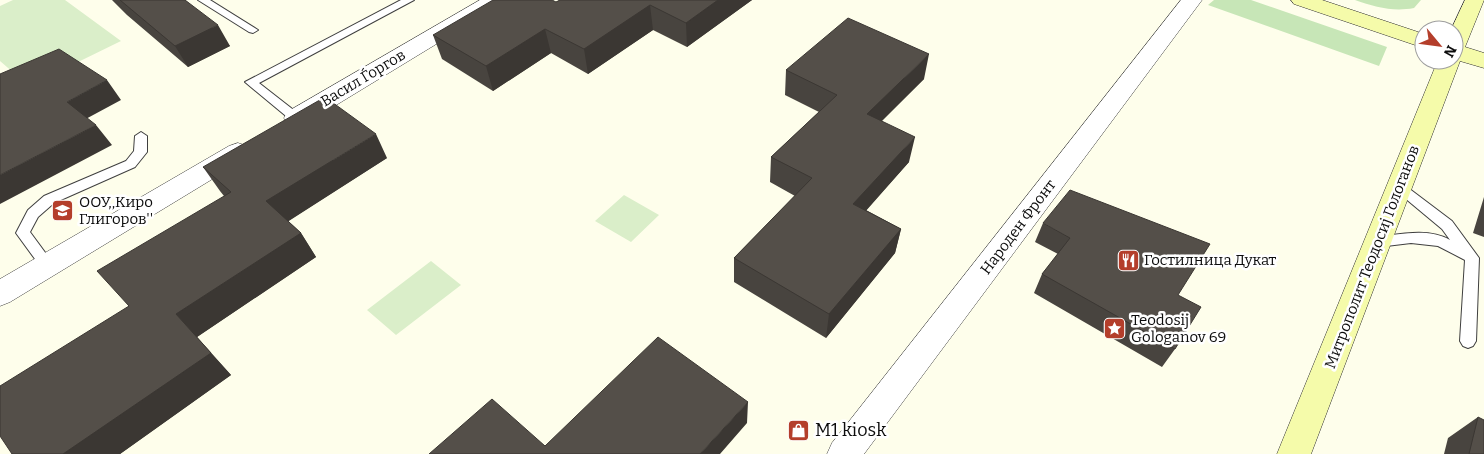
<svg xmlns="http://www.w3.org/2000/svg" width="1484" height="454" font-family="Bitter,serif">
<rect width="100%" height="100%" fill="#fefeeb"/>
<!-- green -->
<path fill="#c7e6b7" d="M1214,0H1251L1387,47L1379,66L1208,5Z
M1355,0H1421L1414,8C1393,12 1375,7 1355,0Z"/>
<!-- pitch -->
<path fill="#daeec9" d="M13,0H65L121,41L29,86L0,61V6Z
M624,195L659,215L631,242L595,221Z
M431,261L461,285L396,335L367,310Z"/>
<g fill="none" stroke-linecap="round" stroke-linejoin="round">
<defs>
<path id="lane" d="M198,0H210L258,30L253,33L249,32Z
M401,0H414L259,83L300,115L302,118L300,121H292L245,82Z
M141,132L147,136V152L135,167L54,203L38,217L30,232L55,266L53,270H43L16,233L28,210L44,196L126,161L134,151L135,136Z
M1399,181L1452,221L1479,258L1476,341L1473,346L1468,348L1463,346L1460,341L1465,260L1438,246L1411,243L1378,247L1373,246L1371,242L1373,238L1378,237C1401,234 1429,228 1450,240L1442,229L1394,189L1392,186Z"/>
<path id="street" d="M480,0H505L502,4L305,124L296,126L287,124L284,118L287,112Z
M1181,0H1202L864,454H827L832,443Z
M238,143L247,146L251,152L247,158L10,302L0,306V279L229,146Z"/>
<path id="secondary" d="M1291,0H1322L1424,34V48L1294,4Z
M1465,0H1484L1465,47L1484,53V68L1460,61L1311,454H1277L1438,60H1454V30H1451Z"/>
</defs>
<!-- lane casing -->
<use href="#lane" stroke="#3f3f3f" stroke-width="2"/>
<!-- street casing -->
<use href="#street" stroke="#3f3f3f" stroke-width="1"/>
<!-- secondary casing -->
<use href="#secondary" stroke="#2e2e2e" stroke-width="1"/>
<!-- lane -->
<use href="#lane" fill="#fff" fill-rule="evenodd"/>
<!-- street -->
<use href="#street" fill="#fff" fill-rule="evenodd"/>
<!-- secondary -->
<use href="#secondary" fill="#f5fbaa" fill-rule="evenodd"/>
</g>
<!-- wall -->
<path fill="#48443f" d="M112,0H185L230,46L188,67L127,15Z
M560,0H752L687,47L653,30L588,74L551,53L493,91L442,59L433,35L556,2Z
M786,70L924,79L882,121L909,162L866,210L901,229L895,253L826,338L734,282V258L795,196L770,182L771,157L819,112L785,95Z
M387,158L288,221L301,233L316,257L197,337L231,375L120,454H12L129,306L224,196L220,191L203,167Z
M1484,197V237L1473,233Z
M1043,223L1178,295L1175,349L1162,367L1034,293L1042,274L1058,254L1035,242Z
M1478,417L1484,454H1444L1448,438Z"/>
<!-- shaded-wall -->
<path fill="#3b3733" d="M718,0H752L687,47L686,23Z
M650,5L653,30L588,74L584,49Z
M218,25L230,46L188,67L175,46Z
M545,29L551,53L493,91L486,66Z
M929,54L924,79L863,139L867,114Z
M107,80L121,100L82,121L67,102Z
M96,125L112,145L0,204V175Z
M376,134L387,158L281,226L266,201Z
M915,137L909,162L850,229L853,204Z
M901,229L895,253L826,338L829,314Z
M301,233L316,257L197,337L176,314Z
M211,353L231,375L120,454H63Z
M748,402L747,423L720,454H700Z"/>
<!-- building -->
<path fill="#544f49" stroke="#3b3733" d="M120,0H185L218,25L175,46Z
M493,0H552L556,2L560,0H718L686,23L650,5L584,49L545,29L486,66L433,35Z
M848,18L929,54L867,114L915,137L853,204L901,229L829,314L734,258L812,178L771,157L837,95L786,70Z
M59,49L107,80L67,102L96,125L0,175V74Z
M325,97L376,134L266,201L301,233L176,314L211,353L63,454H12L0,436V386L129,306L97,271L231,192L203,167Z
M1070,190L1210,244L1178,295L1201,307L1175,349L1042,274L1070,238L1043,223Z
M658,337L748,402L700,454H429L492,399L545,446Z
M1478,417L1484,420V454H1469Z"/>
<!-- icons -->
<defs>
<symbol id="school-square" viewBox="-11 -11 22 22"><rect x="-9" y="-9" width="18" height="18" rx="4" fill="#b43e2b" stroke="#fff"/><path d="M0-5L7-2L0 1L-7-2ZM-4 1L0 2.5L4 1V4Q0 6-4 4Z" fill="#fff"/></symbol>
<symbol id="restaurant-square" viewBox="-11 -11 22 22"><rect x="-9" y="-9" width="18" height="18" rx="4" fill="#b43e2b" stroke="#fff"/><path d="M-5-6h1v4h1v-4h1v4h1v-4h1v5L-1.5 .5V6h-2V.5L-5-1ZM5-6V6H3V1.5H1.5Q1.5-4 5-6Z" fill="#fff"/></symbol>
<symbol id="sight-square" viewBox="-11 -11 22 22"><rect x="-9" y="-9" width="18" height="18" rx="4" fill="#b43e2b" stroke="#fff"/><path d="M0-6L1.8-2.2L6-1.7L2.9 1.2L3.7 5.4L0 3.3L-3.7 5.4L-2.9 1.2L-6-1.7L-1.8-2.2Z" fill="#fff"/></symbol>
<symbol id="shop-square" viewBox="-11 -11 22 22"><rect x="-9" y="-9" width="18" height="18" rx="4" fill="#b43e2b" stroke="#fff"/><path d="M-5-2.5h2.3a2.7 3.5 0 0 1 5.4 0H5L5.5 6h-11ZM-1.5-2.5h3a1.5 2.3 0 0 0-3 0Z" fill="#fff"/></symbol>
</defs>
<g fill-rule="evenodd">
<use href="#school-square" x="50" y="198" width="25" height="25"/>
<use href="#restaurant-square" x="1116" y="248" width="25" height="25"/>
<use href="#sight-square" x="1102" y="316" width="25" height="25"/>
<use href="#shop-square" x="786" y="418" width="25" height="25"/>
</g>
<g text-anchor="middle" stroke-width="5" stroke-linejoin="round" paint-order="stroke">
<!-- street labels -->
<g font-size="15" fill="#0c0c0c" stroke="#fff">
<text transform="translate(363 78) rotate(-31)" y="5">Васил Ѓоргов</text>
<text transform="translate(1018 227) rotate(-53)" y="5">Народен Фронт</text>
<text transform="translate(1372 257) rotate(-69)" y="5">Митрополит Теодосиј Гологанов</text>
</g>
<!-- poi labels -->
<g font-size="15" fill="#0c0c0c" stroke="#fff" text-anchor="start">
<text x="79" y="207">ООУ,,Киро<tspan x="79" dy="17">Глигоров''</tspan></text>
<text x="1144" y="265">Гостилница Дукат</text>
<text x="1131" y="325">Teodosij<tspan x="1131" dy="17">Gologanov 69</tspan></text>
</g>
<!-- near-poi labels -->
<g font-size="18" fill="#0c0c0c" stroke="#fff" text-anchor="start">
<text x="815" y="436">M1 kiosk</text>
</g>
</g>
<!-- north arrow -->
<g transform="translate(1439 45) rotate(119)"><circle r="24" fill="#ffffff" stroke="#9e9e9e"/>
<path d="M0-4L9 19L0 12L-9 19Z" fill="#b43e2b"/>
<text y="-8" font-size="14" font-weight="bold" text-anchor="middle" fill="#0c0c0c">N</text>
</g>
</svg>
